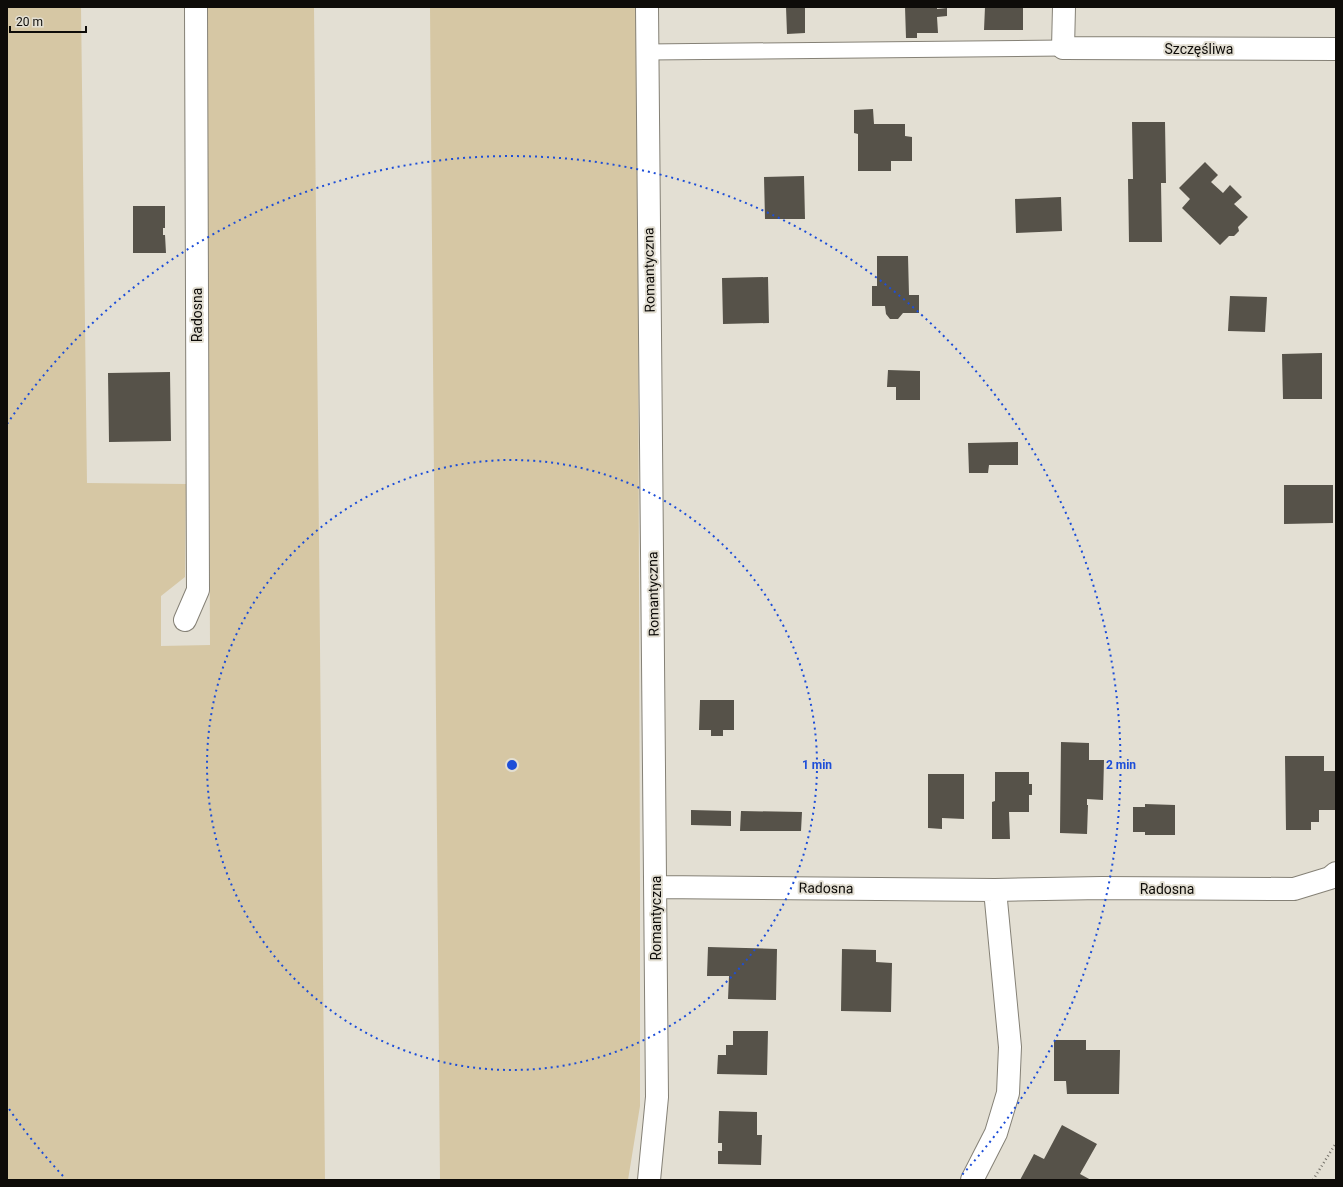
<svg xmlns="http://www.w3.org/2000/svg" width="1343" height="1187" font-family="Roboto,sans-serif">
<rect width="100%" height="100%" fill="#e3dfd3"/>
<!-- green -->
<path fill="#d6c7a4" d="M7,7H81L87,483L186,484L185,577L161,596V646L210,645L207,7H314L325,1180H7Z
M430,7H637L640,884V1106L628,1180H440Z"/>
<!-- building -->
<path fill="#565249" d="M786,7H805V33L787,34Z
M905,7H937V9L947,8V16L937,17L938,33H917V38H906Z
M985,7H1023V30H984Z
M873,109L874,124H905V136L912,137V161H891V171H858V134L854,133V110Z
M1132,122H1165L1166,183H1161L1162,242H1129L1128,179H1133Z
M1205,162L1218,175L1211,182L1223,193L1230,185L1242,197L1234,204L1248,217L1238,227L1239,231L1234,236H1229L1220,245L1182,208L1190,199L1179,188Z
M804,176L805,219H765L764,177Z
M1061,197L1062,231L1016,233L1015,199Z
M133,206H165V228H163V235H165L166,253H133Z
M877,256H908L909,295H919V313H903L898,319H890L886,314L885,306H872V286H877Z
M768,277L769,323L723,324L722,278Z
M1230,296L1267,297L1265,332L1228,331Z
M1322,353V399H1283L1282,354Z
M888,370L920,371V400H896V387H887Z
M170,372L171,441L109,442L108,373Z
M1018,442V465H989L988,473H969L968,443Z
M1284,485H1333V523L1284,524Z
M700,700H734V730H723V736H711V730H699Z
M1061,742L1089,743V760H1104L1103,800L1087,799V805H1088L1087,834L1060,833Z
M1285,756H1324V771H1336V810H1319V822H1311V830H1286Z
M995,772H1029V784H1032V795H1029V812H1009L1010,839H992V802L995,801Z
M928,774H964V819L942,818V829L928,828Z
M1145,804L1175,805V835H1145V832H1133V807H1145Z
M691,810L731,811V826L691,825Z
M741,811L802,812L801,831H740Z
M708,947L777,949L776,1000L728,999L729,976H707Z
M842,949L876,950V962L892,963L891,1012L841,1011Z
M733,1031H768L767,1075L717,1074L718,1055H726V1045H733Z
M1054,1040H1086V1050H1120L1119,1094H1067L1066,1081H1054Z
M719,1111L757,1112V1135H762L761,1165L718,1164V1151H722V1143H718Z
M1062,1125L1097,1144L1080,1174L1091,1180H1020L1034,1154L1044,1159Z"/>
<g fill="none" stroke-linecap="round" stroke-linejoin="round">
<defs>
<path id="lane" d="M647,52L1063,48"/>
<path id="street" d="M647,7L657,1097L649,1180
M1064,7L1063,48L1336,49
M185,620L198,590L196,7
M656,887L995,890L1102,888L1294,889L1330,878L1336,873
M972,1180L996,1133L1008,1093L1010,1047L995,890"/>
</defs>
<!-- lane casing -->
<use href="#lane" stroke="#858176" stroke-width="17"/>
<!-- street casing -->
<use href="#street" stroke="#858176" stroke-width="24"/>
<!-- path -->
<path stroke="#737068" stroke-width="2.5" stroke-dasharray="1 3" stroke-linecap="butt" d="M1313,1180L1336,1143"/>
<!-- lane -->
<use href="#lane" stroke="#fff" stroke-width="15"/>
<!-- street -->
<use href="#street" stroke="#fff" stroke-width="22"/>
</g>
<!-- distance rings -->
<g fill="none" stroke="#1d4ed8" stroke-width="2" stroke-dasharray="2 4">
<circle cx="512" cy="765" r="305"/>
<path d="M63 1176A609 609 0 0 1 7 1106M7 424A609 609 0 1 1 961 1176"/>
</g>
<g text-anchor="middle" stroke-width="4" stroke-linejoin="round" paint-order="stroke">
<!-- street labels -->
<g font-size="14" fill="#0e0c09" stroke="#e3dfd3">
<text x="1199" y="54">Szczęśliwa</text>
<text transform="translate(649 270) rotate(-91)" y="5">Romantyczna</text>
<text transform="translate(197 315) rotate(-90)" y="5">Radosna</text>
<text transform="translate(653 594) rotate(-91)" y="5">Romantyczna</text>
<text transform="translate(826 888) rotate(1)" y="5">Radosna</text>
<text x="1167" y="894">Radosna</text>
<text transform="translate(656 918) rotate(-90)" y="5">Romantyczna</text>
</g>
</g>
<circle cx="512" cy="765" r="6" fill="#1d4ed8" stroke="#e3dfd3" stroke-width="2"/>
<g font-size="12" text-anchor="middle" font-weight="bold" fill="#1d4ed8" stroke="#e3dfd3" stroke-width="4" stroke-linejoin="round" paint-order="stroke">
<text x="817" y="769">1 min</text>
<text x="1121" y="769">2 min</text>
</g>
<!-- border -->
<rect width="1343" height="1187" fill="none" stroke="#0e0c09" stroke-width="16"/>
<!-- scale -->
<path d="M10 26v6h76v-6" fill="none" stroke="#0e0c09" stroke-width="2"/>
<text x="16" y="26" font-size="12" fill="#0e0c09" stroke="#e3dfd3" stroke-width="3" paint-order="stroke">20 m</text>
</svg>
